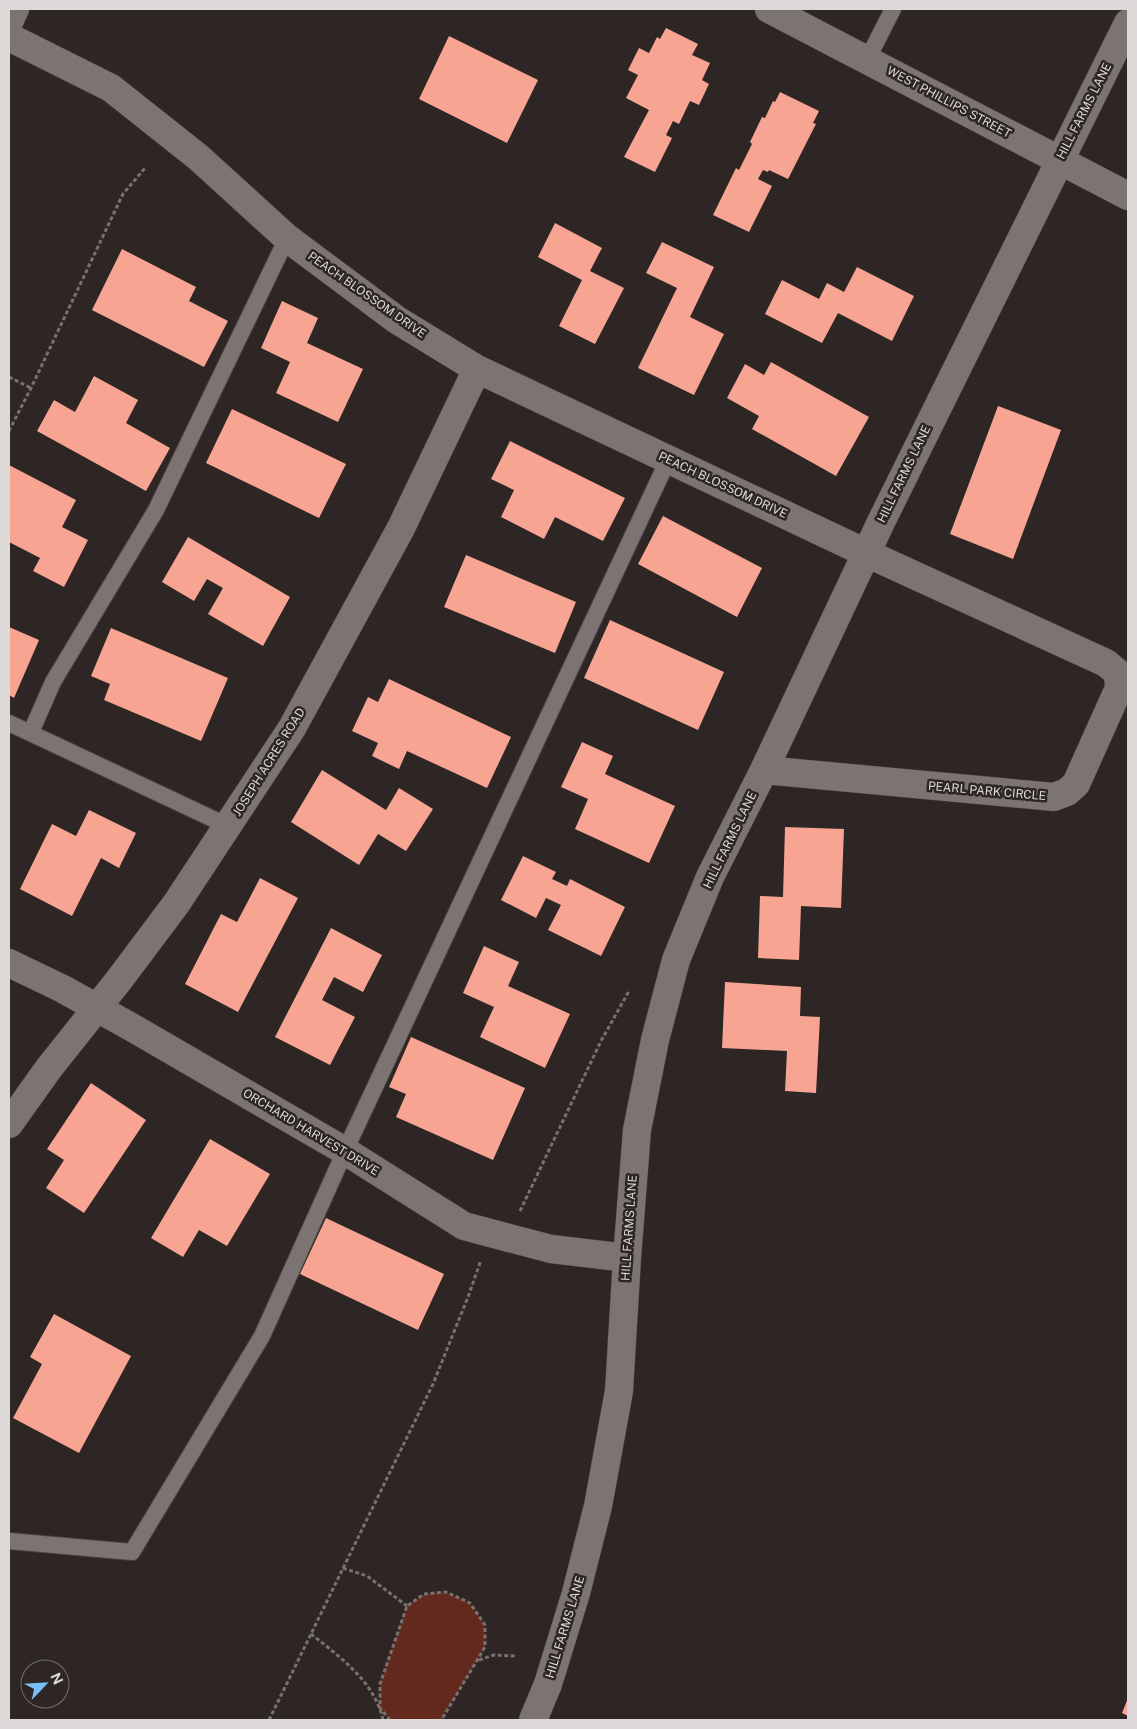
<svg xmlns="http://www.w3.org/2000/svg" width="1137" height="1729" font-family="'Public Sans',sans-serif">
<rect width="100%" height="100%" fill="#2d2625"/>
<!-- green -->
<path fill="#63291d" d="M446,1592L470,1603L485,1625V1647L442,1719L390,1720L380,1708V1684L407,1606L424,1594Z"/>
<!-- building -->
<path fill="#f7a592" d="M666,28L698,44L692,55L710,63L702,80L709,84L699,105L690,101L679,124L673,121L666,135L672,138L655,172L624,157L649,110L626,98L638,75L628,70L639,48L649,53L657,37L660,39Z
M449,36L538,80L507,143L419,99Z
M780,92L819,111L813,123L816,124L788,179L769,170L768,172L763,170L758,179L772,186L749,232L713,215L736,168L739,170L752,144L750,142L762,117L765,118L773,101L775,102Z
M555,223L602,248L590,271L624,288L595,344L559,326L582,280L538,257Z
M662,242L714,267L690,317L724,334L694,395L638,368L677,288L646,273Z
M122,249L196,287L189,301L228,321L204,367L92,310Z
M857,267L914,296L892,341L838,313L822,343L765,314L782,280L819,299L827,283L844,292Z
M282,301L318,318L307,343L363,369L338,422L276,393L290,362L261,348Z
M771,362L869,417L836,476L752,429L759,416L727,398L745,364L764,375Z
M94,376L138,400L126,423L170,448L146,491L37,431L54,400L75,412Z
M998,406L1061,430L1013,559L950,534Z
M232,409L346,464L319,518L206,463Z
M510,441L625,498L603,541L555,517L544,539L501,517L514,490L491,479Z
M9,465L76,500L62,527L88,540L64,587L33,571L40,558L9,542Z
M663,516L762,568L737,617L638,564Z
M188,537L290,597L263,646L208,614L223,588L207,579L194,601L162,582Z
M466,555L576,602L555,653L444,607Z
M610,620L724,672L698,730L584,678Z
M9,627L39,640L14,698L9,695Z
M111,628L228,678L201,741L104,700L110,684L91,676Z
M389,679L511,737L487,788L407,751L399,769L372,756L378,743L352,731L368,697L378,702Z
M582,742L613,756L605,774L675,806L649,863L575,829L588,799L561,787Z
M322,770L386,810L399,788L433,809L406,851L378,834L359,865L291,822Z
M89,810L136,833L119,868L101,858L72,916L20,889L52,824L76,836Z
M785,827L844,829L841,908L801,906L799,960L758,958L760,896L783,897Z
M523,856L556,872L552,879L567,886L570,879L625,907L601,956L548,930L561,905L546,898L536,918L501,900Z
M260,878L298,898L238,1012L185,984L221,914L237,922Z
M331,928L382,955L363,992L334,977L322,1000L355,1017L330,1065L275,1037Z
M484,946L519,962L508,986L570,1014L545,1068L480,1037L494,1007L463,993Z
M725,982L801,987L800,1016L820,1017L816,1093L785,1091L787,1051L722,1048Z
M411,1037L525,1088L493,1160L396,1117L406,1094L389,1087Z
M91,1083L146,1120L84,1213L46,1188L64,1160L47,1149Z
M210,1139L270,1174L227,1246L199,1230L183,1257L151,1238Z
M326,1218L444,1274L418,1330L300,1274Z
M54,1314L131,1356L79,1453L13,1418L42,1364L30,1357Z
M1128,1698V1716L1122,1713Z"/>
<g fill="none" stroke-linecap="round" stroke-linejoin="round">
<defs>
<path id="lane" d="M867,60L893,9
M9,723L228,826
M31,732L53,682L156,510L287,238
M9,1541L132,1552L262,1336L345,1151L668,460"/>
<path id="street" d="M769,9L1128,196
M9,37L111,88L198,157L287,238L397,320L477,369L866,553L1106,663L1118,673L1119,688L1076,784L1067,792L1054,797L764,770
M9,963L63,989L133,1028L345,1151L464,1226L551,1249L627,1258
M9,1124L49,1068L119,980L176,904L292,728L401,528L477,369
M533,1720L548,1684L576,1593L598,1506L619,1391L627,1258L637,1130L655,1040L676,960L710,877L764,770L881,522L1128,23"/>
<path id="secondary" d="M9,22L15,9"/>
</defs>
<!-- lane casing -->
<use href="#lane" stroke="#494443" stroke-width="18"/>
<!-- street casing -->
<use href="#street" stroke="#494443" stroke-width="29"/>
<!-- secondary casing -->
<use href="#secondary" stroke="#494443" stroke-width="29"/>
<!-- path -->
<path stroke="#777170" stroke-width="3" stroke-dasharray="4 2.5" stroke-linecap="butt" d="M9,377L31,388
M9,431L31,388L123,194L145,168
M520,1211L601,1041L629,991
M343,1568L367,1576L407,1606
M311,1634C340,1657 375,1682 383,1720
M479,1660L494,1655L515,1656
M269,1720L433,1384L468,1297L481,1260
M390,1720L380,1708V1684L407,1606L424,1594L446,1592L470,1603L485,1625V1647L442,1719L440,1720"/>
<!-- lane -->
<use href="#lane" stroke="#7c7472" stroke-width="16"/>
<!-- street -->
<use href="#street" stroke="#7c7472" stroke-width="28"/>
<!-- secondary -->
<use href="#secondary" stroke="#7c7472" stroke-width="28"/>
</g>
<g text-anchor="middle" stroke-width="5" stroke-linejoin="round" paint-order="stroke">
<!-- street labels -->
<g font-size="12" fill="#ddd9d8" stroke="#2d2625">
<text transform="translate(949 102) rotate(28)" y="4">WEST PHILLIPS STREET</text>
<text transform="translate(1084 111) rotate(-63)" y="4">HILL FARMS LANE</text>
<text transform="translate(367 295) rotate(35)" y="4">PEACH BLOSSOM DRIVE</text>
<text transform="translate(904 474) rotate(-64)" y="4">HILL FARMS LANE</text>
<text transform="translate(723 485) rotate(25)" y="4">PEACH BLOSSOM DRIVE</text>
<text transform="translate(269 762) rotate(-58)" y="4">JOSEPH ACRES ROAD</text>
<text transform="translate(987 791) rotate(5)" y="4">PEARL PARK CIRCLE</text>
<text transform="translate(730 840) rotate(-64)" y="4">HILL FARMS LANE</text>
<text transform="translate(311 1132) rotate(31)" y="4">ORCHARD HARVEST DRIVE</text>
<text transform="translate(629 1228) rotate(-86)" y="4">HILL FARMS LANE</text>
<text transform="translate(565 1627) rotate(-73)" y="4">HILL FARMS LANE</text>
</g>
</g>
<!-- border -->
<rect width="1137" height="1729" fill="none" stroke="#ddd9d8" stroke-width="20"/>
<!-- north arrow -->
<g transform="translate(45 1684) rotate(65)"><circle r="24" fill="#2d2625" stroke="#736e6d"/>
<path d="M0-4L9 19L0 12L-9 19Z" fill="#78bff7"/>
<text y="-8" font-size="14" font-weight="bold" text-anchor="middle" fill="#ddd9d8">N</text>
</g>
</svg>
